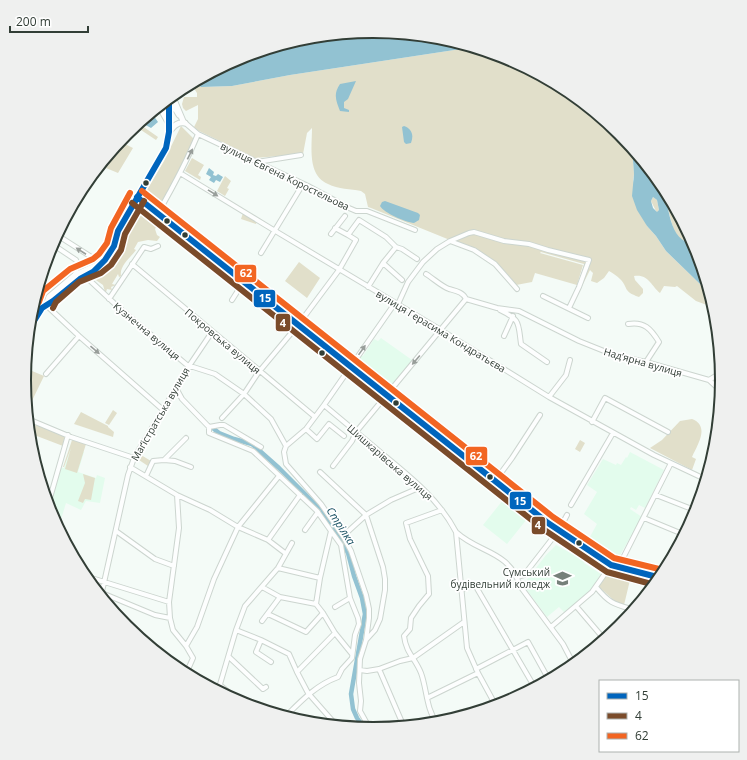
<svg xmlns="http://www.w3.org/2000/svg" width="747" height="760" font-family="'Open Sans',sans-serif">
<rect width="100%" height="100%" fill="#f4fbf7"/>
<!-- built -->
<path fill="#e3fced" d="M381,338L412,360L391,386L389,384L387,387L356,362L361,355L363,356L374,339L378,341Z
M71,448L84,452L78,472L96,478L97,475L105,478L100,503L86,501L81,510L66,503L59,526H57L51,514L48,505L59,467L64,468Z
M630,452L664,470L645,508L639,505L636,510L631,507L630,509L642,517L616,562L586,544L597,524L584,514L597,492L587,485L603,459L616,465L617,463L621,465L626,457L627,458Z
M503,500L527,519L507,544L483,525Z
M556,545L585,561L584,563L601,574L592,588L565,613L559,607L547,617L523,585L546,555Z"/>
<!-- green -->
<path fill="#e1dfca" d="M374,31H382L338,38L257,56H244L291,42L313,36Z
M474,47L507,57L568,90L621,133L632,147L634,174L633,180L647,226L656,236L666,251L700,284L709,289L715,308L696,301L677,286L675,287L664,286L660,293C651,286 649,274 634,276L635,280L643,289V293L639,297C622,291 629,288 620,279C617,276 613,273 609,271L604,278L597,283L591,281L593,273L590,270L582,286L578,285L584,264L541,252L540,253L583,265L577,285L535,273L532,282L516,285L496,263L482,253L371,208L368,207L365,194L361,191C351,189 338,189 328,184C307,175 312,147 312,128L307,133L303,154L255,158L197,130L194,127L198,119V105L186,111L183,108L182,104L184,97H197V93L195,90V83L201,87L232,86L290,75Z
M138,123L158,137L156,140L135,126Z
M181,126L194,139L182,166L160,207L144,195L164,161Z
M125,144L133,148L118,173L106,168L120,145Z
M192,158L204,165L198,175L201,177L200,180L185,171Z
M225,176L231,181L227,188L229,189L225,196L217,191Z
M660,181L664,186L692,238V242L690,243L680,239L674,231Z
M653,197L657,200L659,210L657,213L651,201Z
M136,206L146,213H149L150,216L159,223L155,229L157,235L160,237L157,241L148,240L138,242L134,249L136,250C131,257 119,266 121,276L119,277L118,274L112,284L116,285L111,287L112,290L107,289L106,292H105L103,285L93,278L107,262L116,248L119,234Z
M243,213L257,221L256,224L241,219Z
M299,262L320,278L307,298L285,281Z
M25,368L44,376L27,411L24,380Z
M113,410L117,413L109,425L105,423Z
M81,412L108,426V427L114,432L113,437L74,424Z
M692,419C710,426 698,444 692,457L696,459L692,470L650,448L662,440L680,421Z
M28,420L66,436L63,446L29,433Z
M72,440L86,444L77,473L65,469L71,448L64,467H63Z
M580,440L585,443L580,452L575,449Z
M141,455L151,461L148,466L139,460Z
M83,474L95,478L91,500L85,499L83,503L78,501L85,483Z
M562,536L608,566L605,571L559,541Z
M622,563L665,573L662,577L622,567Z
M616,569L659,581L655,585L613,574Z
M606,573L630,580L624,605L618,604L598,586Z"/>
<!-- water -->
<path fill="#92c2d2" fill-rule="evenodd" d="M382,31L442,37L474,47L290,75L232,86L201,87L193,82L240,57L257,56L338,38Z
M356,81L348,99L344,102V108L349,110V112L340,111C336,101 333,94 340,84Z
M151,112L158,122L151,128L140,122Z
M404,126C412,129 414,135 411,143L406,144L404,142L402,127Z
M632,147C641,157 653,169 660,180C670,198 666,238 690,243L692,242V238L696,246L709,289L700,284L666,251L656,236L647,226L637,210L632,196L634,174ZM653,197L657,200L659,210L657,212L653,208L651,201Z
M209,168L214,172L213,175L216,176L218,174L223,177L220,182L216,180L214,183L209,180L211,177L206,174Z
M385,201L418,213L420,215L419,220L414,223C405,222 384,213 380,206L382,202Z"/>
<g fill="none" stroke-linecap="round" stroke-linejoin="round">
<!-- river -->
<path stroke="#92c2d2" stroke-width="4.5" d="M214,429L219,433L234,439L252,444L279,468L322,511L348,553L354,576L362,598L365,614L351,694L353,709L357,718L365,729"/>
<defs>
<path id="minor" d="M183,121L198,134L308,186L349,208L356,211H367L415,230
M257,162L301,155
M180,173L272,229L441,330L549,397L654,455L707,480
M158,213C173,187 187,161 198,134
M335,228L348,235
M331,234L345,216
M57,235L93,258L96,257L113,233L118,231
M450,241L469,233L474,232L504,241L529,244L548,250L589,260L579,287L569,308
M52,244L76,260L78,265L75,275
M261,253L303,184
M383,263L402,280
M132,264L315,417
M84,275L116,305L187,365L215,374L244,394L271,419L286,446
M368,287L383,263L396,247
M543,296L588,318
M109,299L144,247L151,249L158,246
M466,299L497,308L519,311L579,341L614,355L646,362L709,380L722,392
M232,300L244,281
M46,305L79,336L162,409
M500,310C521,320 518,323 521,344L547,362
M628,324C644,321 651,329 659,342L646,362
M504,336L513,316
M46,374L79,336
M709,380L722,372
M176,388L182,399L209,427
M549,397L566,375L570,360
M324,405C344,422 365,439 385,456C412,478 440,501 456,532L467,648L478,673L496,706
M222,418L244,394L258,373L298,325L339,270L356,240L348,235L359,220L386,237L396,247L402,249L417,259
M28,419L71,437L134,458
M592,422L605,398L668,432
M714,424L719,419
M209,427V433L253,451L317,511L331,531L320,578L316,604L323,613L335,633L352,654
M209,427L220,425H224L261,447
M306,429L317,439L329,424L344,436
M164,460L175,461L191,467
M333,466L352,441L356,432L466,299C463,292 456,291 449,289C441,286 434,279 426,274
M130,467L177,495L210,510L238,527L268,540L285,553
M320,472L366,515L383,567L385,579V590L380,619L375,630L366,640
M146,476L153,461L164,460L186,438
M495,481L512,458L540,415
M44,493L51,495
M177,495L179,528L169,602L170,618L173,630L186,646L193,658L186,674
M656,495L697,511
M48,505L68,435
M571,505L613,433
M644,518L685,535
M305,530L318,512
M116,531L155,559L174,566
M456,532C480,554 509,550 520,586L563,644L574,665
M343,536L366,515L391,500L421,487
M268,540L300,495
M278,568L320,578
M618,568L671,463
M85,576L169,602
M517,577L524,575L559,530L567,515
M262,587L280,597L316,604
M596,587C610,604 614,604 635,610
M461,590L475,585L535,688
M102,593L155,615L170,618
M101,596L128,475L134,458L189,366L212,332
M576,606L605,640
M335,607L350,598
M268,614L306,632L323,613
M262,621L280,597
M551,627L592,592L611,565
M236,630L261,640L289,654L297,672L308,693L337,726
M261,640L256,652L271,662
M186,646L197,627L214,579L238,527L279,476
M229,657L263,689L266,687
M379,669L404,727
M476,669L528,642L549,680
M360,670L367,671L379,669L400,661L413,658L464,622
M297,672L335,633
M220,685L243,704
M218,691L236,630L245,606L278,568L292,543
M427,698L478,673
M285,717C301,701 316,685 338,677L342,669L352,658L355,635L359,624L358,618L350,598L341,545L331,531
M437,723C426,709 427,689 421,673C415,658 406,653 404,636L410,629L411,618L419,606L429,594L428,576L410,539L406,523L442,510
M370,729L360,711L361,701L359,683L360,659L366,640L369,618V609L366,595L351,551L343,536L321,504L286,464L284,452L286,446L306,429L324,405L393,306L399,302L408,282L423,262L437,249L450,241L474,250L495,264L517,289"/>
<path id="major" d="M172,95L183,121
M164,102L176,110L179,115
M159,106L168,122
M169,132C174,126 177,122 185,123
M137,197L548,523L611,565L661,578
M36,296L46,305
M46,305L49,297L75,275L99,264
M29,329L42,308L46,305L53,301L80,279L93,272L105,260L114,246L118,231L166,148L169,132V98"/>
</defs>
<!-- minor casing -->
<use href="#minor" stroke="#ccd5cf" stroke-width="6"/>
<!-- major casing -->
<use href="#major" stroke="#ccd5cf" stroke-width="7"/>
<!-- minor -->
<use href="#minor" stroke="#fdfefe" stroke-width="4"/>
<!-- major -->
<use href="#major" stroke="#fdfefe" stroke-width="5"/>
<defs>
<path id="bus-1" d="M137,197L548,523L611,565L661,578
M29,329L42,308L53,301L80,279L93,272L105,260L114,246L118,231L166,148L169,132V98"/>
<path id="bus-2" d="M132,203L543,529L607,572L655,585
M53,308L56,302L79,282L101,273L111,265L121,250L125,234L144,201"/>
<path id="bus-3" d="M142,191L553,517L614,558L663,570
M39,302L43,291L70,269L93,259L99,254L107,243L111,228L130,193"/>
</defs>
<!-- bus-1 casing -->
<use href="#bus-1" stroke="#fff" stroke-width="9"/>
<!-- bus-2 casing -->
<use href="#bus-2" stroke="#fff" stroke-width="9"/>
<!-- bus-3 casing -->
<use href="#bus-3" stroke="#fff" stroke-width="9"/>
<!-- bus-1 -->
<use href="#bus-1" stroke="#0065bd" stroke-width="6"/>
<!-- bus-2 -->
<use href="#bus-2" stroke="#7a4b2a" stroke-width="6"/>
<!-- bus-3 -->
<use href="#bus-3" stroke="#f26522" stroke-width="6"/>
</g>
<!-- one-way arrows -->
<defs><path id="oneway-solid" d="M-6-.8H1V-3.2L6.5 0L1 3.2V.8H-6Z"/></defs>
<g fill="#989e9a">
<use href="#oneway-solid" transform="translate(190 154) rotate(-64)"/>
<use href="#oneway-solid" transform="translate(213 193) rotate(32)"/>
<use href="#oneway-solid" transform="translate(81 251) rotate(-147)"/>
<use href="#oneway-solid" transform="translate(95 350) rotate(41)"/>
<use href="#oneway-solid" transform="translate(362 350) rotate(-55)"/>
<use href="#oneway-solid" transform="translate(416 360) rotate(130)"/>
</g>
<!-- icons -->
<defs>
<symbol id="university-bare" viewBox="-9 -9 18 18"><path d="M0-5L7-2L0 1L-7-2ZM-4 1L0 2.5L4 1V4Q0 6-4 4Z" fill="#76807a" stroke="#fff" stroke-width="2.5" paint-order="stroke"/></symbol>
</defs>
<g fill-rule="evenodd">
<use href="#university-bare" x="550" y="566" width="25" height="25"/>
</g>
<!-- markers -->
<g fill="#323e36" stroke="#fff" stroke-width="1.5">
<circle cx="146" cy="183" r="3.5"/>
<circle cx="167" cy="221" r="3.5"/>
<circle cx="185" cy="235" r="3.5"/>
<circle cx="322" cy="353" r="3.5"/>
<circle cx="396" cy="403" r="3.5"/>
<circle cx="490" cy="477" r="3.5"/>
<circle cx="579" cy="543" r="3.5"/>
</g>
<g text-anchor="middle" stroke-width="3.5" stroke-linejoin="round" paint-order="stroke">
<!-- street labels -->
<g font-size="10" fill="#323e36" stroke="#fff">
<text transform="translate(285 176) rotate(26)" y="4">вулиця Євгена Коростельова</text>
<text transform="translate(147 331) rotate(40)" y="4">Кузнечна вулиця</text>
<text transform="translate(441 331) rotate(31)" y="4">вулиця Герасима Кондратьєва</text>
<text transform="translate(223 341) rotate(40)" y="4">Покровська вулиця</text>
<text transform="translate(643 362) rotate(16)" y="4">Надʼярна вулиця</text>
<text transform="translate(160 414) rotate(-60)" y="4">Маґістратська вулиця</text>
<text transform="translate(390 462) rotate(41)" y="4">Шишкарівська вулиця</text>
</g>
<!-- poi labels -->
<g font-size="10" fill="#323e36" stroke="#fff" text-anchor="end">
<text x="550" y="576">Сумський<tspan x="550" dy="12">будівельний коледж</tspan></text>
</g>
<!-- water labels -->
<g font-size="11" font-style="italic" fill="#185062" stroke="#fff">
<text transform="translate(341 526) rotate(57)" y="4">Стрілка</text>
</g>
</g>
<!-- crop -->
<path d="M0 0H747V760H0ZM31 380a342 342 0 1 1 684 0a342 342 0 1 1-684 0Z" fill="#eff0ef" fill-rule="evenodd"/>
<path fill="none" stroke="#323e36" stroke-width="2" d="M31 380a342 342 0 1 1 684 0a342 342 0 1 1-684 0Z"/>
<g stroke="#fff" stroke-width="1.5">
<rect x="234" y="264" width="23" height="19" rx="4" fill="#f26522"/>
<rect x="253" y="289" width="23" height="19" rx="4" fill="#0065bd"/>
<rect x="275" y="313" width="16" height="19" rx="4" fill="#7a4b2a"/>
<rect x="465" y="446" width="23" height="20" rx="4" fill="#f26522"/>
<rect x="509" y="491" width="23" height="19" rx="4" fill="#0065bd"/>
<rect x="531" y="516" width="15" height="19" rx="4" fill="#7a4b2a"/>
</g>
<g font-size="11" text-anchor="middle" font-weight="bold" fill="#fff">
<text x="246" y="277">62</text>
<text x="265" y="302">15</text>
<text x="283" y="327">4</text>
<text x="476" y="460">62</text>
<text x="520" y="505">15</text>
<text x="538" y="529">4</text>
</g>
<!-- legend -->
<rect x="599" y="680" width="140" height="72" fill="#ffffff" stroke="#adb2af"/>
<rect x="607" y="693" width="20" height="6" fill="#0065bd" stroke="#adb2af"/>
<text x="635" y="700" font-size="12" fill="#323e36">15</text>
<rect x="607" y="713" width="20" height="6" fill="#7a4b2a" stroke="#adb2af"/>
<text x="635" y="720" font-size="12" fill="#323e36">4</text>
<rect x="607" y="733" width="20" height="6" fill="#f26522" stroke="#adb2af"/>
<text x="635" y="740" font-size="12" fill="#323e36">62</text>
<!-- scale -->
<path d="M10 26v6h78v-6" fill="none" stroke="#323e36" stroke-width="2"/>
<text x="16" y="26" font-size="12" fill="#323e36" stroke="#ffffff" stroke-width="3" paint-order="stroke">200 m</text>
</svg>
